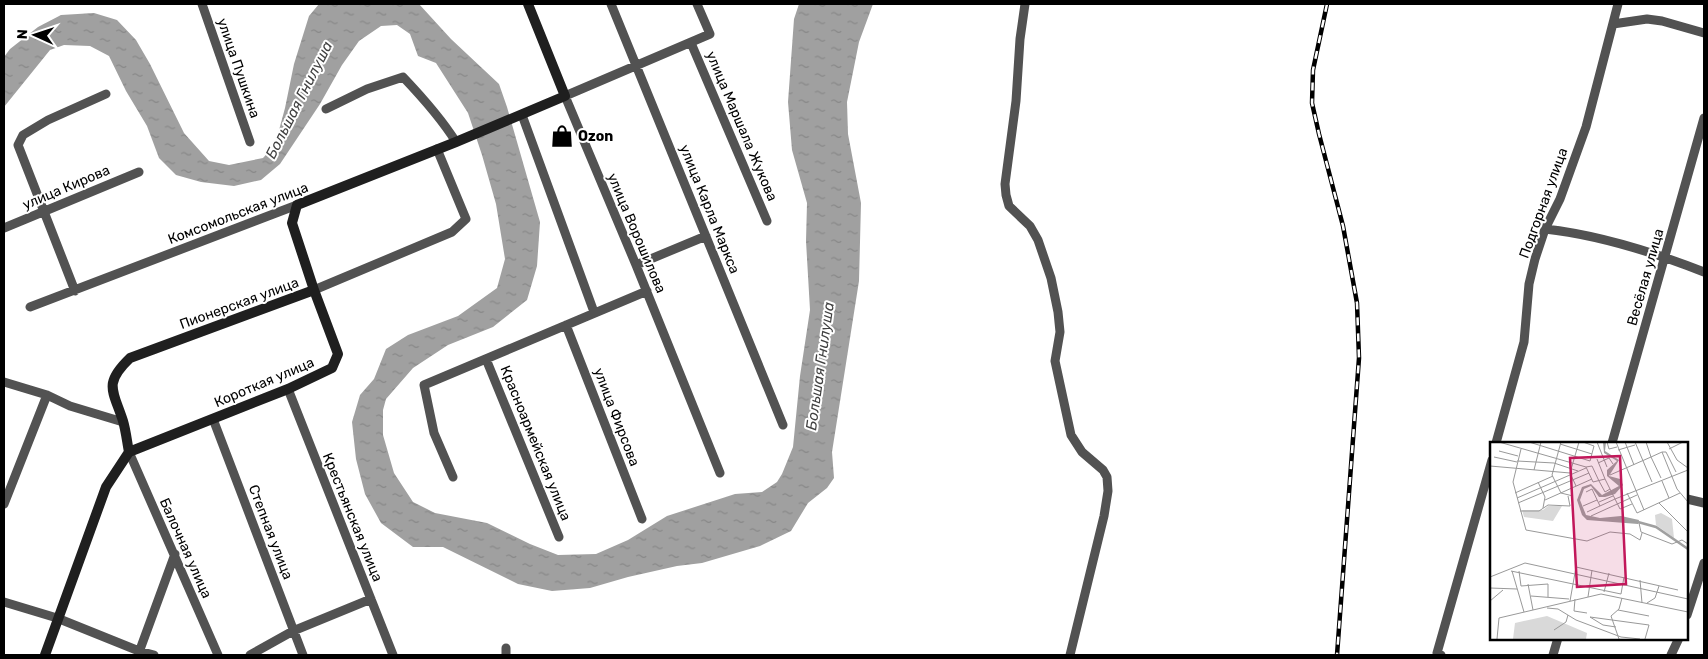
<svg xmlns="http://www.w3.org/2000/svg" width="1708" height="659" font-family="Rubik,sans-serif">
<defs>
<pattern id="water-ripples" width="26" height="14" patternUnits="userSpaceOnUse" patternTransform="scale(1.25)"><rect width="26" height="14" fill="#a0a0a0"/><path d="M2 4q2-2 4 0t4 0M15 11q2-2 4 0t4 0" fill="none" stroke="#888"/></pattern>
</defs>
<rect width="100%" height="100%" fill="#fff"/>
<!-- water -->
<path fill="url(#water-ripples)" d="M319,4H419L451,39L499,84L507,107L540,222L537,266L527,300L493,327L448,345L413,368L386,399L383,410V435L394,473L413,502L435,513L487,523L530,544L558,555L596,554L628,540L667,516L735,494L762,492L777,482L782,474L793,447L800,376L810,310L806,241L807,203L792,150L788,102L794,19L799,4H873L859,42L847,102L848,134L861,203L859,281L832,452L834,478L827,488L808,503L791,531L760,546L702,563L677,566L628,577L590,588L552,591L518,584L443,547H413L381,523L365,494L356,459L352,422L360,395L374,379L386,349L408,335L458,316L497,288L505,259L496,204L482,155L468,113L436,63L418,56L410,34L397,25L381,26L359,41L342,65L320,104L280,164L261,180L234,186L201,182L176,175L159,158L147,126L126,91L109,56L90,46L64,45L50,50L4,107V57L10,49L38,27L61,15L94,13L117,20L136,40L150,64L184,133L209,161L229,165L263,158L275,145L285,108L294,64L309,16Z"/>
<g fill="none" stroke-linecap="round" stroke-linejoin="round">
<!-- minor -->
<path stroke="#525252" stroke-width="9" d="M202,4L250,142
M611,4L783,425
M697,4L710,34L565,96L636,265L720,473
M1025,4L1020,39L1016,101L1005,184L1006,195L1009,206L1030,226L1038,240L1051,278L1058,312L1060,332L1055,361L1071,435L1082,452L1103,470L1107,477L1108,491L1104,516L1070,655
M1613,24L1647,19L1662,21L1704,33
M691,43L767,221
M326,109L367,89L403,77C423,98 441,118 456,142
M522,115L594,312
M4,228L139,172
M1545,229C1600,235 1653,252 1704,272
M636,265L706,236
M314,290L452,232L466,219L437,149
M75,291L18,145L23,135L48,120L106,94
M30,307L297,205
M566,325L642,519
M486,359L559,537
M4,382L47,395L70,406L123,422
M288,389L393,655
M213,419L303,655
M1496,443L1524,342L1529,284L1535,259L1545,229L1560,199L1586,127L1618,4
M1612,443L1704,118
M129,452L218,655
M453,477L434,433L424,385L647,291
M1687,499L1704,503
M4,504L47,395
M4,602L57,618L139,651L154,655
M1687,615L1704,563
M138,655L175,554
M250,655L293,631L371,599
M506,655V648
M1441,655L1437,653L1492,460
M1553,655L1558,638
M1671,655L1679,638"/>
<!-- secondary -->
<path stroke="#1f1f1f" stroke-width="10" d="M129,452L288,389L332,368L338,354L314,290L292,223L297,205L456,142L565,96L528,4
M129,452C127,442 126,431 123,421C113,390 103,384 130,358L314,290
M45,655L106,487L129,452"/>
<defs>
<path id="rail" d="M1327,4L1313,70L1312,103L1319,134L1343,226L1357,303L1359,358L1337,655"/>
</defs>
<!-- rail casing -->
<use href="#rail" stroke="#000" stroke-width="4.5"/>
<!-- rail -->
<use href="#rail" stroke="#fff" stroke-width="2.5" stroke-dasharray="8" stroke-linecap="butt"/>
</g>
<!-- icons -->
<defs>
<symbol id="shop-bare" viewBox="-9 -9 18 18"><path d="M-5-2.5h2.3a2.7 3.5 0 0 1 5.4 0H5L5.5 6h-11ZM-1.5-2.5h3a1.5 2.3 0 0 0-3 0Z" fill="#000" stroke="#fff" stroke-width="2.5" paint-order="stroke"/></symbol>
</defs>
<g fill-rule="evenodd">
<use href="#shop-bare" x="546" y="120" width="32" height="32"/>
</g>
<g text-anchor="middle" stroke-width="4" stroke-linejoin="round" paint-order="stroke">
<!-- street labels -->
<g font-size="14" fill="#000" stroke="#fff">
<text transform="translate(239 68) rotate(71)" y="5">улица Пушкина</text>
<text transform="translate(742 126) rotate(67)" y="5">улица Маршала Жукова</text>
<text transform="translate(66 187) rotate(-23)" y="5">улица Кирова</text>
<text transform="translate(1543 203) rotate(-70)" y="5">Подгорная улица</text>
<text transform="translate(710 209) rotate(68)" y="5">улица Карла Маркса</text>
<text transform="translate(238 213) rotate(-21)" y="5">Комсомольская улица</text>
<text transform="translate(637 233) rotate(67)" y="5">улица Ворошилова</text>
<text transform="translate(1645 277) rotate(-74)" y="5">Весёлая улица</text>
<text transform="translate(239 303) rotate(-20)" y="5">Пионерская улица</text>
<text transform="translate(264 382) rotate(-23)" y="5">Короткая улица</text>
<text transform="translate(617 417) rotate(69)" y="5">улица Фирсова</text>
<text transform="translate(536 443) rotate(68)" y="5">Красноармейская улица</text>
<text transform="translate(353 517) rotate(68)" y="5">Крестьянская улица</text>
<text transform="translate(271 532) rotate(69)" y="5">Степная улица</text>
<text transform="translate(186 548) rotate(66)" y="5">Балочная улица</text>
</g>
<!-- poi labels -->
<g font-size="14" font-weight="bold" fill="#000" stroke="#fff" text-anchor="start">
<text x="578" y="141">Ozon</text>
</g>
<!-- water labels -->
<g font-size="15" font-style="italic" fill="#414141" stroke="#fff">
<text transform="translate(299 100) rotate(-63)" y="5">Большая Гнилуша</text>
<text transform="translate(820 366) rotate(-82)" y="5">Большая Гнилуша</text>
</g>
</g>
<!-- overview -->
<g transform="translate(1490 442)">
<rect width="198" height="198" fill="#fff"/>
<path d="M58,64H72L63,79L34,75L32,68H53Z" fill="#d9d9d9"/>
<path d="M171,71L182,77L184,96L166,83L165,73Z" fill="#d9d9d9"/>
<path d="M57,174L97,191L96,197H23L25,181Z" fill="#d9d9d9"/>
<path d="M113,0H116L115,9L129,18L119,34L130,37L133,43L125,52L115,55H109L101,44L94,47L90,58L96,73L110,76L131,74L149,78L148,82L97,78L92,73L87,58L92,45L101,42L112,53L129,44L117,34V28L127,19L114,11Z" fill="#a0a0a0"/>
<path fill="none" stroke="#a0a0a0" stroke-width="2.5" d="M148,80L166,85L198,107"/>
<path fill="none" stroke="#999" stroke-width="1" d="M9,0L96,25L102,24L109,39M39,0L100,19M71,0L62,33L71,51L83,54M93,0L104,4L100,19M107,0L117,25M117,0L119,7L127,5M126,0L154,68M135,0L144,23M145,0L162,40M177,0L187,18L198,26M70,2L102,12M31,7L23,40L36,88L97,99L120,90L140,92L150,98L152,91M179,7L193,0M128,8L145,3M9,9L28,14M172,10L187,47L198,60M172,10H176L186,30M4,15L27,20M107,17L115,37M27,19L64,21L88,29M108,21L119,16L123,22M0,24L80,31M96,25L103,40L115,37L125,57L198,28M44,28L51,0M120,33L161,15L156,0M171,36L161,15L172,10M109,39L115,50L120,47M172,39L179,56M48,40L55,55L53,66M86,44L80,31L89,0M96,50L102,47L110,64M25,51L63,34M137,51L147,71L190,51M27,56L96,26M55,58L102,37M109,60L123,54M28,61L99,31M169,61L198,90M93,64L107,58M30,69H49L58,63L80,64L78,54M97,70L125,57L130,67L142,62M101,74L147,53M149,81L151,90L182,102L192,98L198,102M21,129L131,152M22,129L34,170M29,129L31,144L58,142V155M0,135L35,121L198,157M150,138L152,161M38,142L43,168M0,146L27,147M114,150L119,131M131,152L134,135M41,154L79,157M98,155L102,128M85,157L84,169L97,171M0,159L13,148M80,159L86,125L188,148M157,161L165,156L169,144M57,166L68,167L86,178L131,195L150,197M128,168L159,174M126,185L113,183L100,175L159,183L155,197M64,188L76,180L78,173M7,197L9,176L111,152L198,170M129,197L121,174L129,167L132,156"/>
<path fill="#c2185b" fill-opacity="0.15" stroke="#c2185b" stroke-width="2.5" d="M130,14L136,142L87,145L80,16Z"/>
<rect width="198" height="198" fill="none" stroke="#000" stroke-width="2.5"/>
</g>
<!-- border -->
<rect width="1708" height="659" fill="none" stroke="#000000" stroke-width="10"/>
<!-- north arrow -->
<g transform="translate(35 35) rotate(273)" stroke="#ffffff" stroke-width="4" paint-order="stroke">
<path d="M0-4L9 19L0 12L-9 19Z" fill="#000000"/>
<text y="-8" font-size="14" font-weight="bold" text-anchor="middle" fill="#000000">N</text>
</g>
</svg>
